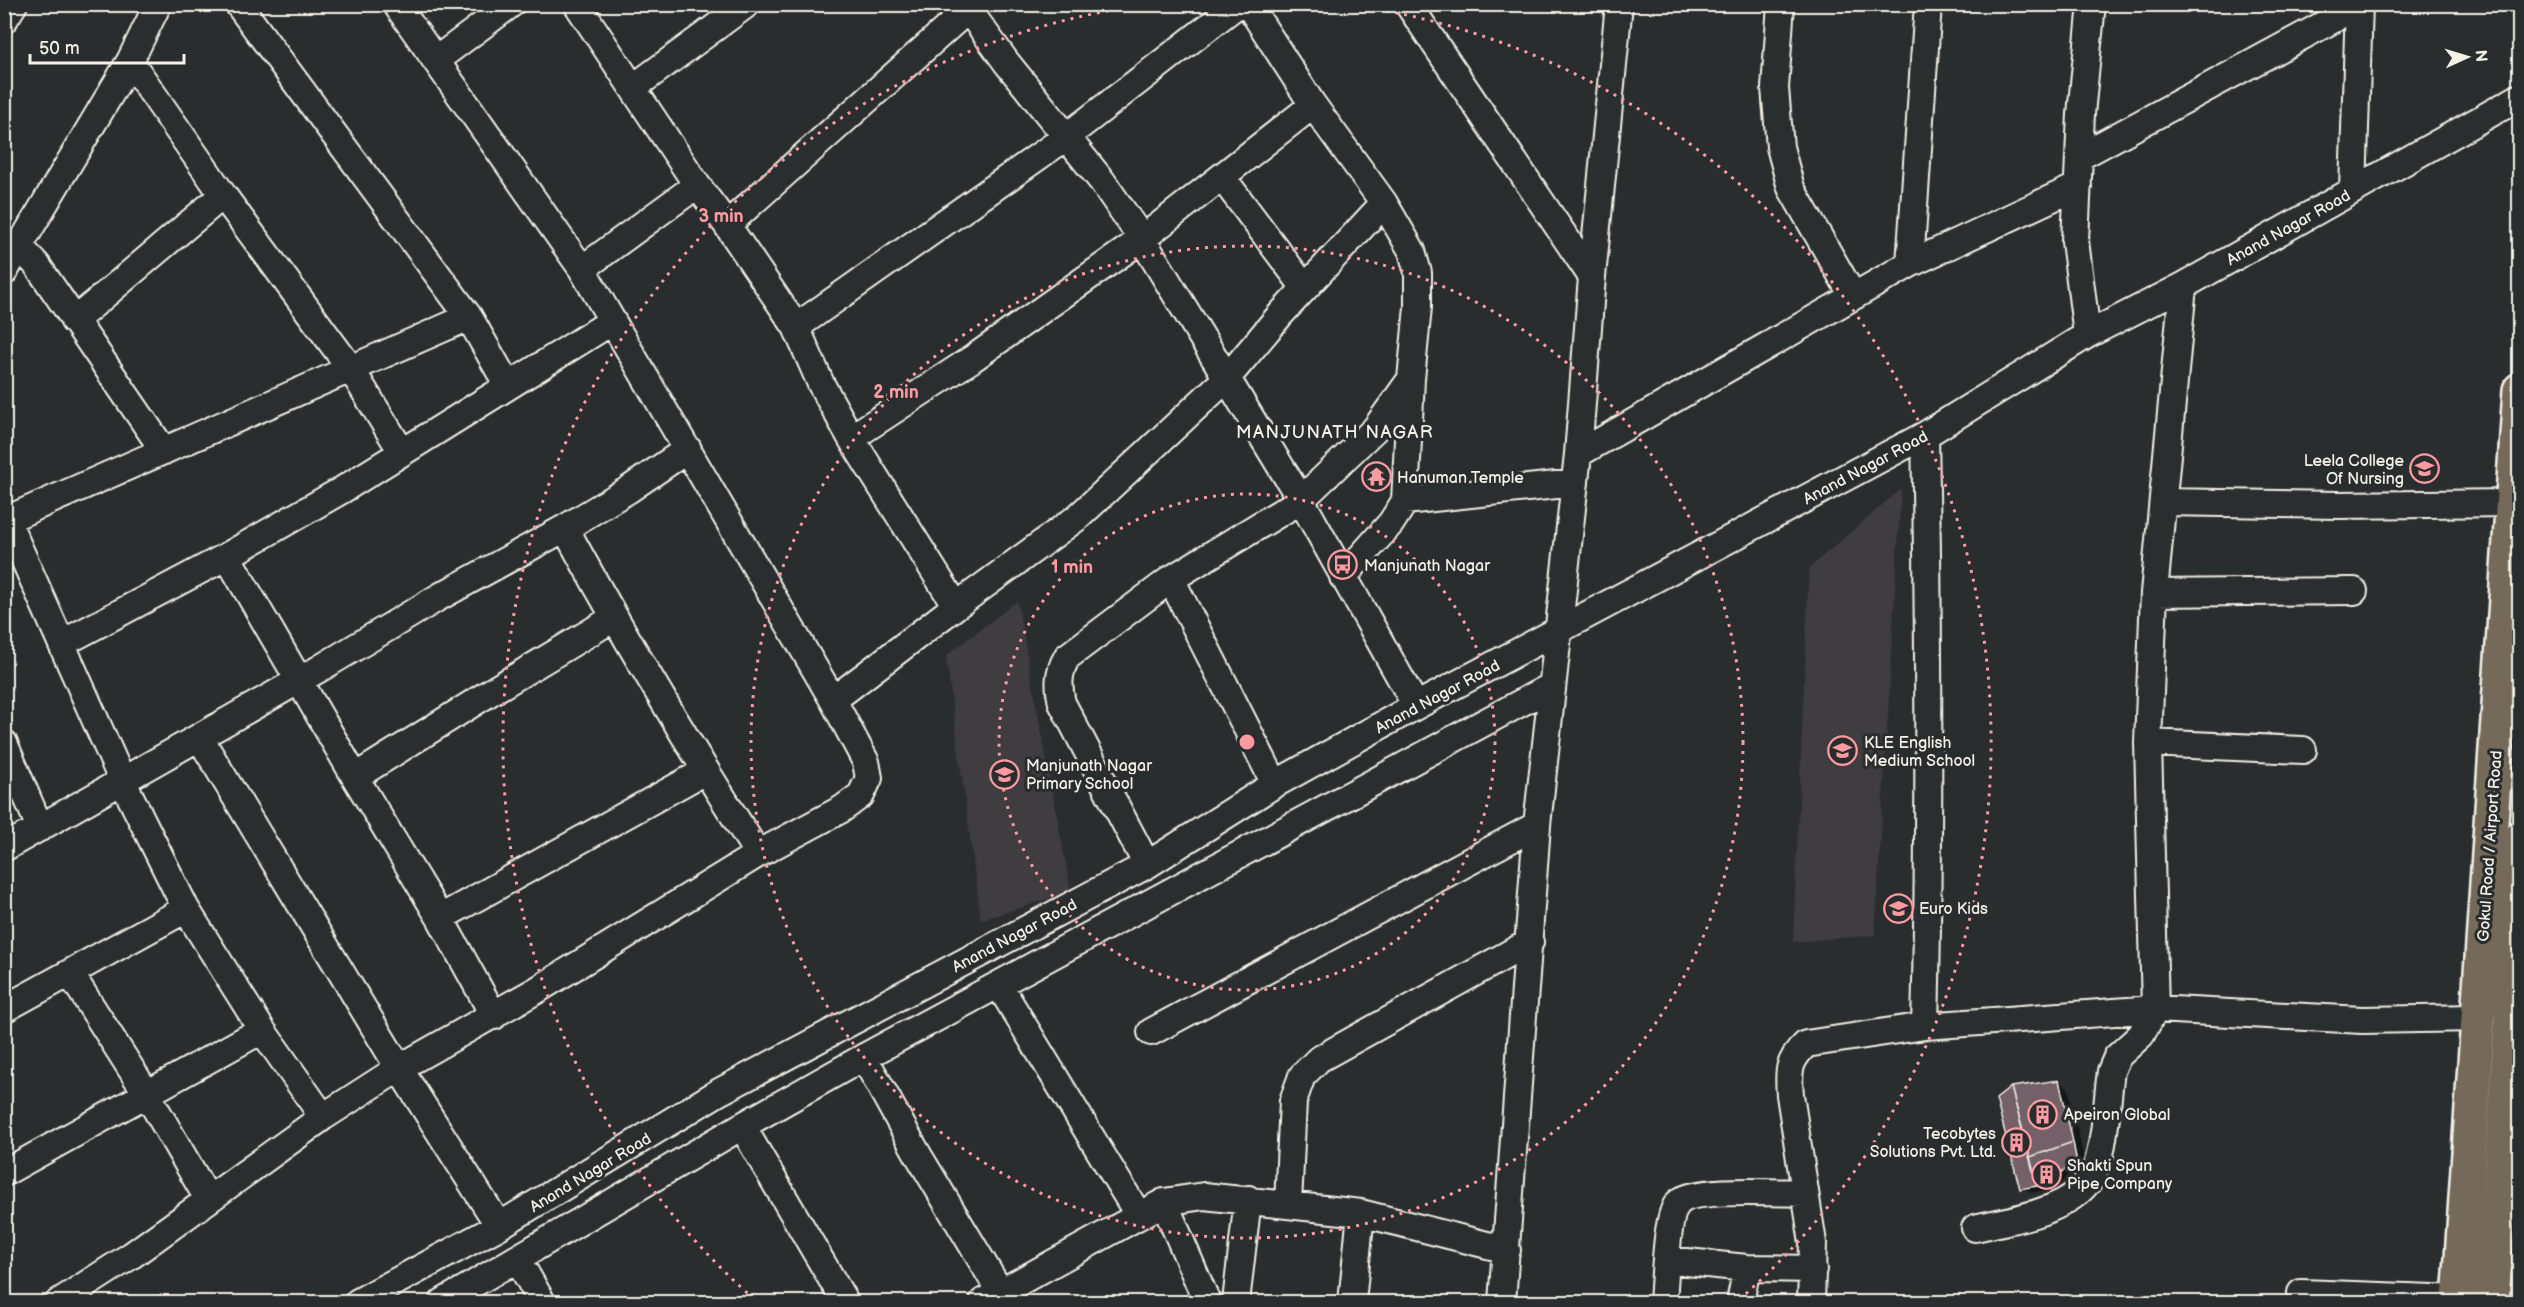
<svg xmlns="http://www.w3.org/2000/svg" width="2524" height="1307" font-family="'Balsamiq Sans',sans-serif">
<rect width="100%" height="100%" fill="#2a2d2e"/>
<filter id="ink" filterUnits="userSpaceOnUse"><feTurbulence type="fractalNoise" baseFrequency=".0167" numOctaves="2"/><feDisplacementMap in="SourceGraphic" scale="12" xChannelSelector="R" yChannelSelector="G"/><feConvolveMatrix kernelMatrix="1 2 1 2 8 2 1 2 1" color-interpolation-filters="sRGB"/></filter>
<g filter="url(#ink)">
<!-- built -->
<path fill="#403c3f" d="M1901,489L1875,935L1793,942L1809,568Z
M1017,601L1071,892L981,920L946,656Z"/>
<!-- shadow -->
<path fill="#0007" d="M2059,1081L2068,1087L2086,1168L2047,1190L2031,1193L2022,1188L1998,1099L2011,1088Z"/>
<!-- building -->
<path fill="#736067" stroke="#f4f1e8" stroke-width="1.5" d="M2059,1080L2073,1142L2030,1157L2011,1087Z
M2011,1087L2037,1186L2020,1189L1996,1099Z
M2073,1142L2077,1163L2037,1186L2030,1157Z"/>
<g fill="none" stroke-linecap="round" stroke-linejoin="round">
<defs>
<path id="minor" d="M238,4L469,317L508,386
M577,4L697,185L727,225L796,327L821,384L851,438L956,606
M964,4L1007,63L1102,181L1142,239L1301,500L1416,706
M1248,4L1313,105L1384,203L1412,251L1418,273V307L1411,379L1405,501L1391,523L1343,577
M1408,4L1592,277
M1781,4L1775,88L1780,147L1791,188L1853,296
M4,20L14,4
M436,60L511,4
M130,61L223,195L351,369L402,452
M634,87L747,4
M2079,157L2334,19L2352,4
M1222,177L1305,288
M2353,190L2359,4
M727,225L974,4
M20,247L37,265L164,451
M1910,264L1928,4
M582,269L697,185
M4,272L130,61L158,4
M74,321L223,195
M796,327L1066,137L1238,4
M2087,335L2075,241L2081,114L2092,4
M851,438L972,359L1142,239L1313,105
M1578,454L1910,264L2078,186
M1405,501L1575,483
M2163,502L2338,505L2512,503
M4,514L122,780L186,909L262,1030L323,1117
M8,519L469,317
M565,528C625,639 690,747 758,854
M227,556L355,777L440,918L494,1016
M1171,579L1275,784
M2154,593L2354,591
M63,643L227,556L342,490L611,322
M833,700L956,606L1078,517L1227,378L1280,315L1384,203
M200,738L399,1068L499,1226
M4,743L40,828
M2148,743L2303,750
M355,777L494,690L614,618
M4,848L319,669L439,597L565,528L628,490L688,449
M1147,865L1062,703C1058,685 1058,673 1067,657L1171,579L1301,500L1375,429L1411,379
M440,918L705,771
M70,973L147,1094L208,1199
M999,985L1139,1216
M4,1009L186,909
M1925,1026C1930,829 1929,632 1925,435
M1151,1032L1537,825
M864,1057L917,1153L1001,1293
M742,1126L845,1302
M4,1173L262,1030
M1164,1202L1207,1302
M1288,1204L1293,1101L1302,1076L1319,1059L1530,942
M1975,1228C2017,1218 2084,1211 2098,1162C2106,1135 2107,1099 2111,1071L2117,1057L2141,1035L2155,1009L2148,743L2154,593L2183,286
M518,1260L542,1302
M1667,1260L1747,1268L1813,1269
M2301,1293L2460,1299
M59,1302L132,1255L323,1117L399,1068L537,990L758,854L842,809L861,795L869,778L866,762L833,700L582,269L396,4
M358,1302L499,1226L719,1092L1147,865L1275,784L1416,706L1925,435L2087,335L2183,286L2520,97
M443,1302L742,1126L864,1057L1552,686
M983,1302L1164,1202L1204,1196L1361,1213L1507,1250
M1236,1302L1248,1199
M1352,1302L1361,1213
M1502,1302L1537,825L1578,454L1592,277L1619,4
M1663,1302C1665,1282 1666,1215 1678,1203C1692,1187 1781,1193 1805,1193
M1740,1302L1747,1268
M1811,1302L1813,1243L1790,1095C1788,1071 1788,1061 1806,1044L1925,1026L2155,1009L2362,1020L2478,1018"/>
<path id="major" d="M2459,1302L2520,390
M2492,1302L2511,1022L2520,838"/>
</defs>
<!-- minor casing -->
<use href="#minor" stroke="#f4f1e8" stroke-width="30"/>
<!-- major casing -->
<use href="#major" stroke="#f4f1e8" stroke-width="38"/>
<!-- minor -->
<use href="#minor" stroke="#2a2d2e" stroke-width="26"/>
<!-- major -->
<use href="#major" stroke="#746a5a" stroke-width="33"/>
</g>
</g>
<!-- distance rings -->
<g fill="none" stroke="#ff9aa2" stroke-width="3" stroke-dasharray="3 6">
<circle cx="1247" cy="742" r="248"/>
<circle cx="1247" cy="742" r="496"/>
<path d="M754 1299A744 744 0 0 1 1143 5M1351 5A744 744 0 0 1 1740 1299"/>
</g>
<!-- icons -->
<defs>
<symbol id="school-ring" viewBox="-11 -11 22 22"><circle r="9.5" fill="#2a2d2e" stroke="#ff9aa2" stroke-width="1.5"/><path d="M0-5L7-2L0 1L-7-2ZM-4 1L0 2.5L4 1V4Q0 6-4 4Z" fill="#ff9aa2"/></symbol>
<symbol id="temple-ring" viewBox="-11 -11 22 22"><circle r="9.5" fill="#2a2d2e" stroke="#ff9aa2" stroke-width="1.5"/><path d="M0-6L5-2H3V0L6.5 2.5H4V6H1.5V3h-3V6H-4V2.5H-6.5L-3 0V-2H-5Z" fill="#ff9aa2"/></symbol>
<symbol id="bus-ring" viewBox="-11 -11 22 22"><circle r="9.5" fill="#2a2d2e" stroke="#ff9aa2" stroke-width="1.5"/><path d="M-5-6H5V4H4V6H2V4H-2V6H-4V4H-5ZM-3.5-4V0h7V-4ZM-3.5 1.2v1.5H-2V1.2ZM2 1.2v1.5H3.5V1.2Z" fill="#ff9aa2"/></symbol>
<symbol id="building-ring" viewBox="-11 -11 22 22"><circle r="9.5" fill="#2a2d2e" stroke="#ff9aa2" stroke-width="1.5"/><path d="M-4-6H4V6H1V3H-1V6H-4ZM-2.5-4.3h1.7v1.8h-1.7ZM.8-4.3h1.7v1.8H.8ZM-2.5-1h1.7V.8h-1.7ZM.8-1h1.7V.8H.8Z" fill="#ff9aa2"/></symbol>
</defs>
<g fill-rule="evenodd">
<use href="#school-ring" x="2408" y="452" width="33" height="33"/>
<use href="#temple-ring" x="1360" y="460" width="33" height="33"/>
<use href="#bus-ring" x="1326" y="548" width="33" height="33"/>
<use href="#school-ring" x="1826" y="734" width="33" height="33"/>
<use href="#school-ring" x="988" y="758" width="33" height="33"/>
<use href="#school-ring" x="1882" y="892" width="33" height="33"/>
<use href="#building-ring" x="2026" y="1098" width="33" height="33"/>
<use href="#building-ring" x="2000" y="1126" width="33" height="33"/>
<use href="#building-ring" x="2030" y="1158" width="33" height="33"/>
</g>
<g text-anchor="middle" stroke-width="6" stroke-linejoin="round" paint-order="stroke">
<!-- street labels -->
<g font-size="16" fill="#f4f1e8" stroke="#2a2d2e">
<text transform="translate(2288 227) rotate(-29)" y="6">Anand Nagar Road</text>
<text transform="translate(1865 467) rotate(-28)" y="6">Anand Nagar Road</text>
<text transform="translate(1437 696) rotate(-28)" y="6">Anand Nagar Road</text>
<text transform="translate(2489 846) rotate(-86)" y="6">Gokul Road / Airport Road</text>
<text transform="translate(1014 935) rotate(-28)" y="6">Anand Nagar Road</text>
<text transform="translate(590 1172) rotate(-31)" y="6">Anand Nagar Road</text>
</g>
<!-- poi labels -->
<g font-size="16" fill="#f4f1e8" stroke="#2a2d2e" text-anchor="start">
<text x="2404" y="466" text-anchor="end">Leela College<tspan x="2404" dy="18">Of Nursing</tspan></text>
<text x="1397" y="483">Hanuman Temple</text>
<text x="1364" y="571">Manjunath Nagar</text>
<text x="1864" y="748">KLE English<tspan x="1864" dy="18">Medium School</tspan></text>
<text x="1026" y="771">Manjunath Nagar<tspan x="1026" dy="18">Primary School</tspan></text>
<text x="1919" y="914">Euro Kids</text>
<text x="2064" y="1120">Apeiron Global</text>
<text x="1996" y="1139" text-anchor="end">Tecobytes<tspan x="1996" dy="18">Solutions Pvt. Ltd.</tspan></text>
<text x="2067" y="1171">Shakti Spun<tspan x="2067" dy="18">Pipe Company</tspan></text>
</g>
<!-- neighbourhood labels -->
<g font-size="18" letter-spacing="1.5" fill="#f4f1e8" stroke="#2a2d2e">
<text x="1335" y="438">MANJUNATH NAGAR</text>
</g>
</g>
<circle cx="1247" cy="742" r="9" fill="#ff9aa2" stroke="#2a2d2e" stroke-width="3"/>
<g font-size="18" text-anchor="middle" font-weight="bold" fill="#ff9aa2" stroke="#2a2d2e" stroke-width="6" stroke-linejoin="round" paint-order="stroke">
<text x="721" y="222">3 min</text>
<text x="896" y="398">2 min</text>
<text x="1072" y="573">1 min</text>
</g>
<!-- margin -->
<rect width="2524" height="1307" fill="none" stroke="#2a2d2e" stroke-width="24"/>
<rect x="12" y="12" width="2500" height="1283" fill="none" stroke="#f4f1e8" stroke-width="2" filter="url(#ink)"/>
<!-- north arrow -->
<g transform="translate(2467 57) rotate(86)" stroke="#2a2d2e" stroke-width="4.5" paint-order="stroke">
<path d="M0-4.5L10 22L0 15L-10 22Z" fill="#f4f1e8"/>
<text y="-9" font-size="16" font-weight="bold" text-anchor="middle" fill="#f4f1e8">N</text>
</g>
<!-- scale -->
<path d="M30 54v9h154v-9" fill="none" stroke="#f4f1e8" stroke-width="3"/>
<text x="39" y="54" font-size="18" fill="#f4f1e8" stroke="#2a2d2e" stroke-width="4.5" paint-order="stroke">50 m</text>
</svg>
